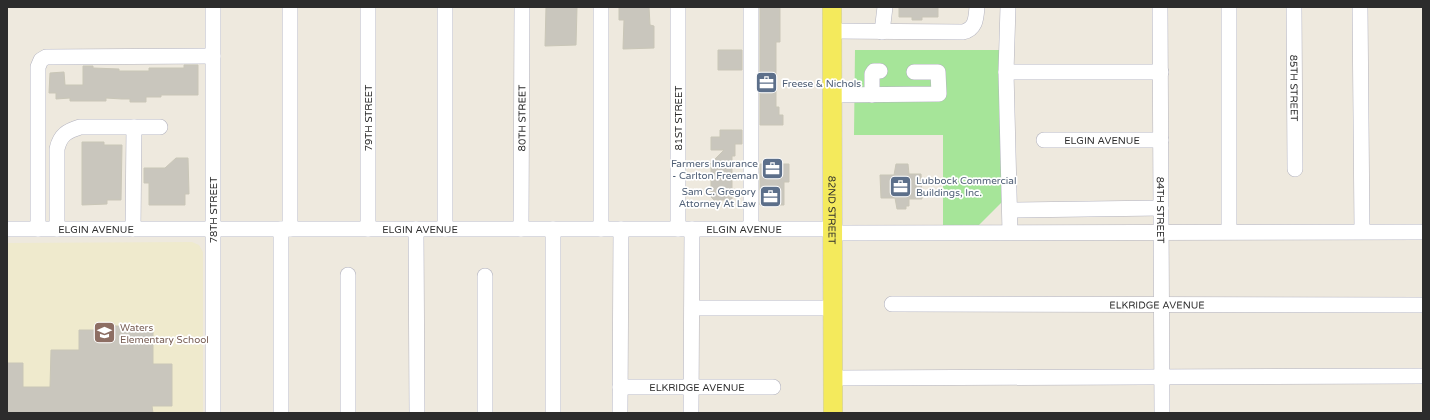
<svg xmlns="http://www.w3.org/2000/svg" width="1430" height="420" font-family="'Varela Round',sans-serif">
<rect width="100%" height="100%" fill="#eee9de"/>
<!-- education -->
<path fill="#efeacd" d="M192,242L199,245L203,252V413H7V243Z"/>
<!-- green -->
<path fill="#a6e599" d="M855,50H1005V199L976,228H943V135H854Z"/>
<!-- building -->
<path fill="#c9c6bd" stroke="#c9c6b7" d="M546,7H577L576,45L545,46Z
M619,7H649L650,25L654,26V48L623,49L624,20H619Z
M760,7H780V42H776V107H779V115H783V125H760Z
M899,7H938V17H922V20H912V17H899Z
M718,50H742V70H718Z
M184,65H198V95H161V97H146V102H130V99H122L106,98V101H70V98L56,99V93H49L50,73L64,72L65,85H83V66H93V68L119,69V71H149V68H184Z
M720,130H742V144H735V156H732V200H714L711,197V166L710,164L724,150H711V137H720Z
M82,142H104V145H122L121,200H107V204L82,205Z
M176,158H188L189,194H185V205H149V183H144V168H165Z
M760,164H789V182H784V205H760Z
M896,164H908L909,174H921L922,199H909V206H906V209H897L895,198H881L880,175H894Z
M100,326H133V329H153V364H172V406H152L153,413H7V363H23V387H50L51,350H79V330H100Z"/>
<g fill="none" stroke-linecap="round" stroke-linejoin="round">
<defs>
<g id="minor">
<path d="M213,7V413"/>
<path d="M290,7V229"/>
<path d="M368,7V229"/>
<path d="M601,7V229"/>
<path d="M678,7V229"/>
<path d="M751,7V229"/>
<path d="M1008,7L1006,72L1010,232"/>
<path id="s1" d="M1160,7L1162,413"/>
<path id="s2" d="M1294,7L1295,169"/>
<path d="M1360,7L1362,231"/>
<path d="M832,31L963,32C976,29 976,18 977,7"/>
<path d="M882,32L885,7"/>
<path d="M1006,72H1161"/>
<path d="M832,95L939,94L938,72H914"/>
<path d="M872,95V74L874,71H880"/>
<path id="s3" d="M1044,140H1161"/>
<path d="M1010,210L1161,208"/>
<path id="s4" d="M7,229H832"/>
<path d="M38,229V67L41,60L46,57L213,56"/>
<path d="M57,229V149C60,135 67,131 80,127H160"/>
<path d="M133,229L134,127"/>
<path d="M281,229V413"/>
<path d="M416,229L417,413"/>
<path d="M445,229V7"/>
<path id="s5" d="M521,229L522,7"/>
<path d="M1229,231V7"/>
<path d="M832,233L1423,232"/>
<path d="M348,275V413"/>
<path id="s6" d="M892,304L1423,305"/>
<path d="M692,308H832"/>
<path d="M833,378L1423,376"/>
<path id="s7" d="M620,387H773"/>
<path d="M485,413V276"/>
<path d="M553,413V229"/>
<path d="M620,413L621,229"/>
<path d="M691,413L692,229"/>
</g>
<g id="major">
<path id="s8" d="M832,7L833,413"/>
</g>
</defs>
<!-- minor casing -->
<use href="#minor" stroke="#b2b2bf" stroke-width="16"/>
<!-- major casing -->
<use href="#major" stroke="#c8c8c8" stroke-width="20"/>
<!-- minor -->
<use href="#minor" stroke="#fff" stroke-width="15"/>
<!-- major -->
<use href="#major" stroke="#f4ea5c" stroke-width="19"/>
</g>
<!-- icons -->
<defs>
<symbol id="office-square" viewBox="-11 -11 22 22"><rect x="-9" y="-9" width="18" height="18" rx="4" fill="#5c6f8a" stroke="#fff"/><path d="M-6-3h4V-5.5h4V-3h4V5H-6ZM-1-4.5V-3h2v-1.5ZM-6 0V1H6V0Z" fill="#fff"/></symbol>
<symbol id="school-square" viewBox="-11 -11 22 22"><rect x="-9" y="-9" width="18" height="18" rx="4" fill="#8d6e63" stroke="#fff"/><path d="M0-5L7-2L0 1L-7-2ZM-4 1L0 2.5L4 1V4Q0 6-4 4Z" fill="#fff"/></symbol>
</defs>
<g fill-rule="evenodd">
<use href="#office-square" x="754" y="70" width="25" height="25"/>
<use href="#office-square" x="760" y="156" width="25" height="25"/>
<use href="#office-square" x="888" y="174" width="25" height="25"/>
<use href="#office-square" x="758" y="184" width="25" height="25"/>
<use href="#school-square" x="92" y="320" width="25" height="25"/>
</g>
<g text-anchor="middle" stroke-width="3.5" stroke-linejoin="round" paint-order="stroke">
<!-- service labels -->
<g font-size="10" fill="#4e5e75" stroke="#fff" text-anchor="start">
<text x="782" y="87">Freese &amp; Nichols</text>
<text x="758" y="167" text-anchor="end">Farmers Insurance<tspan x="758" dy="12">- Carlton Freeman</tspan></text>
<text x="916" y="184">Lubbock Commercial<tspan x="916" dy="12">Buildings, Inc.</tspan></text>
<text x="756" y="195" text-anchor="end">Sam C. Gregory<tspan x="756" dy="12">Attorney At Law</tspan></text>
</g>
<!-- street labels -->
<g font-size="10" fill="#2c2c2c" stroke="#fff">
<text dy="4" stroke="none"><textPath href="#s2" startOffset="81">85TH STREET</textPath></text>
<text transform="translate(368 118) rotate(-90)" y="4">79TH STREET</text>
<text dy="4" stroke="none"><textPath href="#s5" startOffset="111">80TH STREET</textPath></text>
<text transform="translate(678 118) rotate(-90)" y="4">81ST STREET</text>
<text dy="4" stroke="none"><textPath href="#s3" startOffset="58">ELGIN AVENUE</textPath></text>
<text transform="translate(213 210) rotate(-90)" y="4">78TH STREET</text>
<text dy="4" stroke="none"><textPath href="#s8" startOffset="203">82ND STREET</textPath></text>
<text dy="4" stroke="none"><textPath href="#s1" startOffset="203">84TH STREET</textPath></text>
<text dy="4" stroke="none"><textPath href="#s4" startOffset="89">ELGIN AVENUE</textPath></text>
<text dy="4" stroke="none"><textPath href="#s4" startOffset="413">ELGIN AVENUE</textPath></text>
<text dy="4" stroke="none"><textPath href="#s4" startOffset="737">ELGIN AVENUE</textPath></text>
<text dy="4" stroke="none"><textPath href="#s6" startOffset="265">ELKRIDGE AVENUE</textPath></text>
<text dy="4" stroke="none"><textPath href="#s7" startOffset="77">ELKRIDGE AVENUE</textPath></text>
</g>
<!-- education labels -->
<g font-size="10" fill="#785e54" stroke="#fff" text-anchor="start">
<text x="120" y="331">Waters<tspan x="120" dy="12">Elementary School</tspan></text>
</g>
</g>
<!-- border -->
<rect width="1430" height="420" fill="none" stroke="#2c2c2c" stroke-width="16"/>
</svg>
